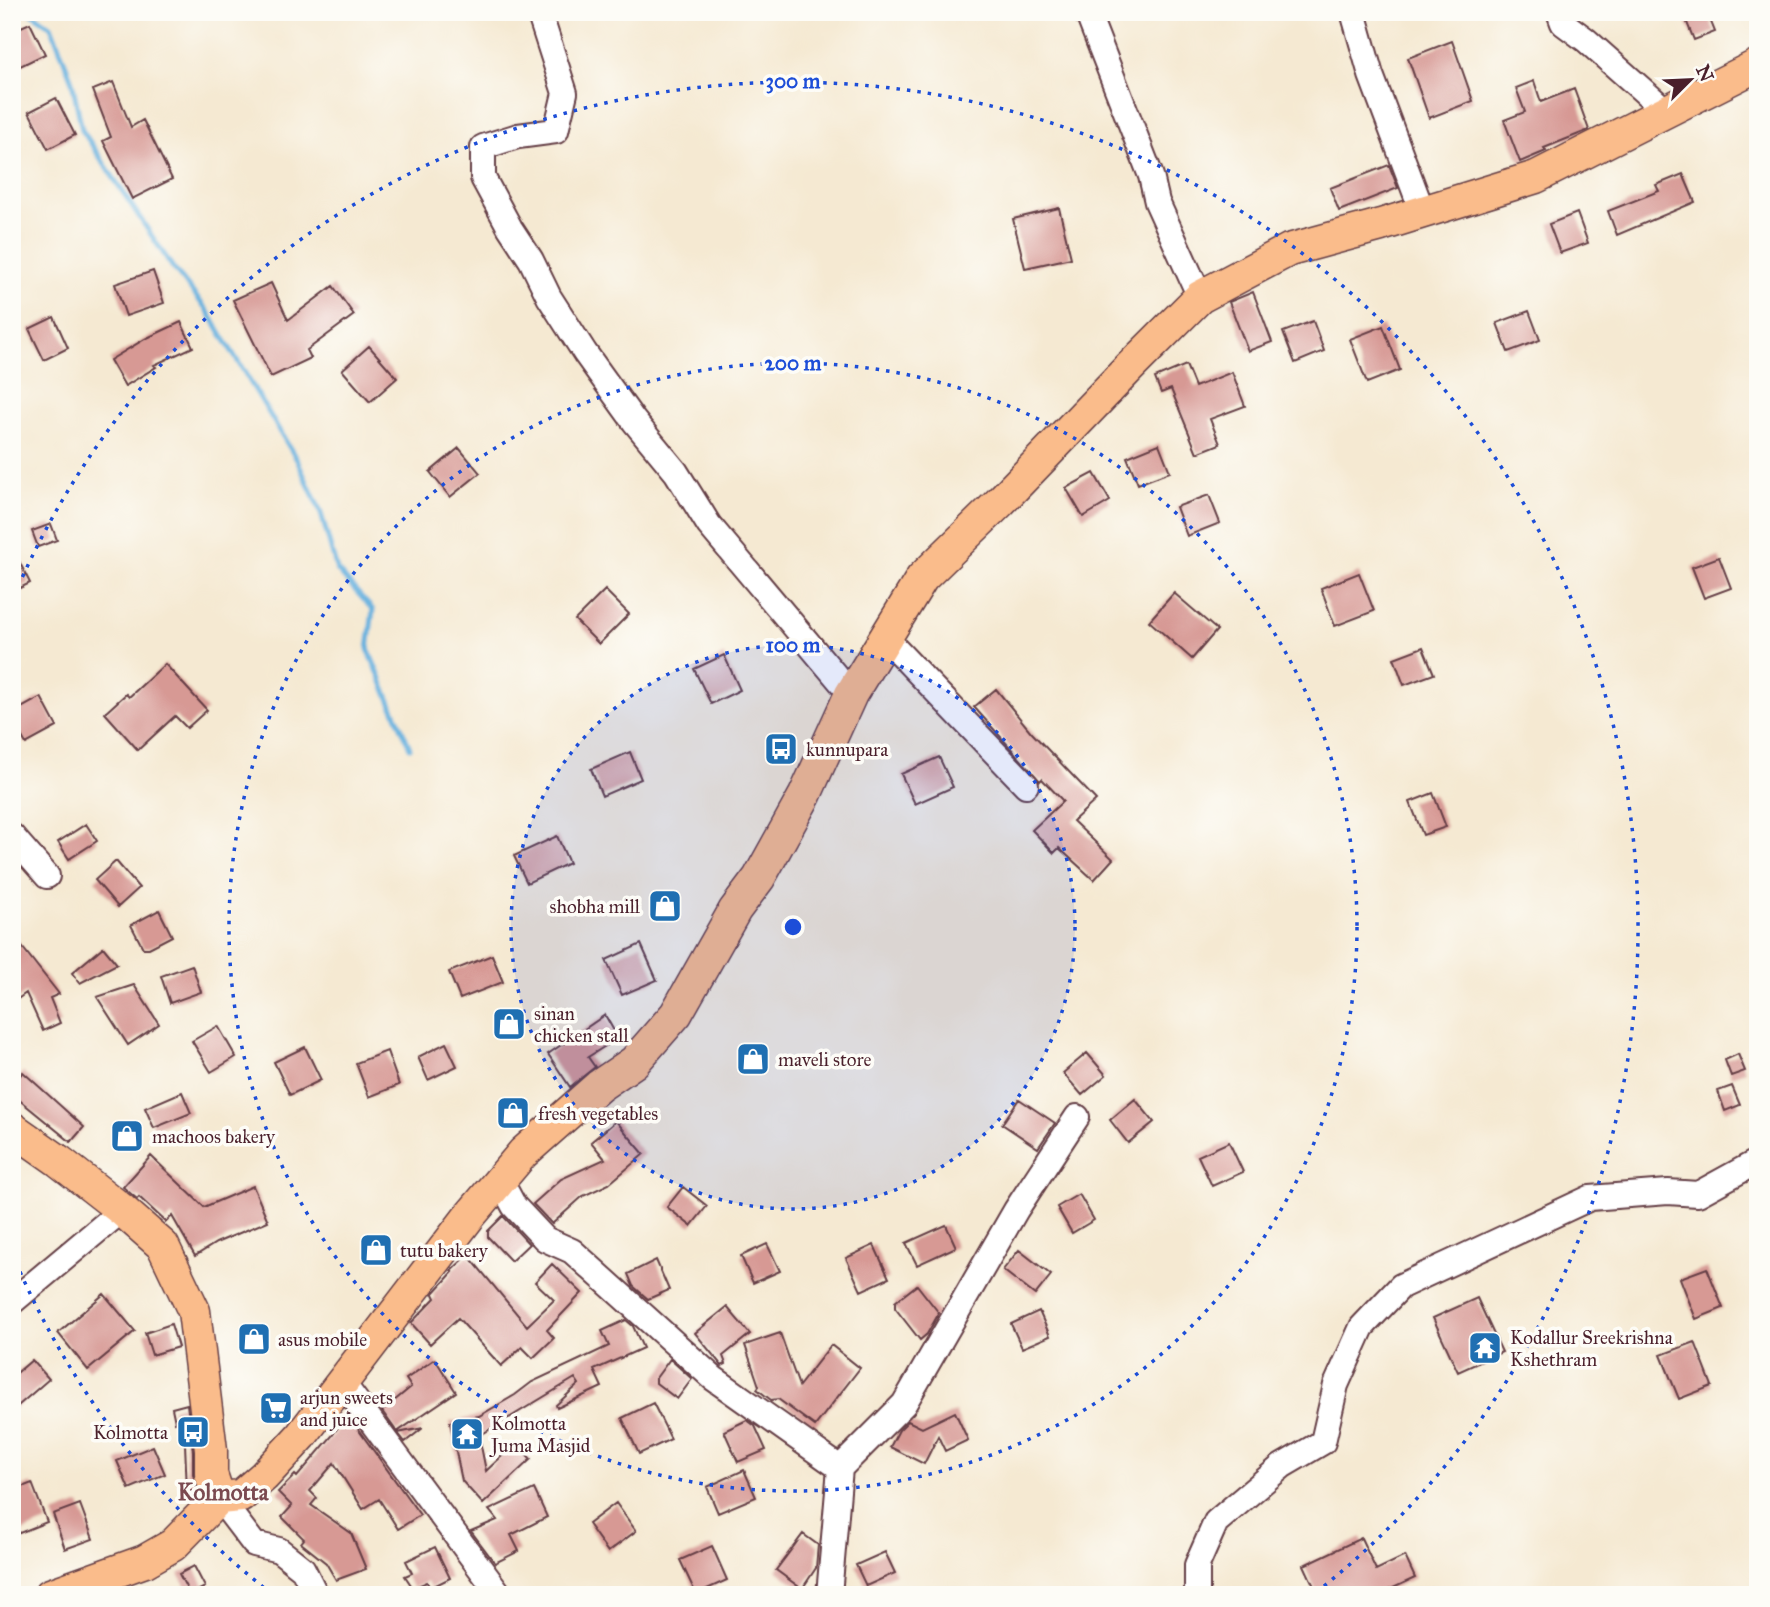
<svg xmlns="http://www.w3.org/2000/svg" width="1770" height="1607" font-family="'IM FELL Great Primer',serif">
<rect width="100%" height="100%" fill="#fdfcf7"/>
<filter id="ink" filterUnits="userSpaceOnUse"><feTurbulence type="fractalNoise" baseFrequency=".0143" numOctaves="2"/><feDisplacementMap in="SourceGraphic" scale="14" xChannelSelector="R" yChannelSelector="G"/><feConvolveMatrix kernelMatrix="1 2 1 2 8 2 1 2 1" color-interpolation-filters="sRGB"/></filter>
<filter id="wash" filterUnits="userSpaceOnUse"><feTurbulence type="fractalNoise" baseFrequency=".00686" numOctaves="4" result="noise"/><feDisplacementMap in="SourceGraphic" scale="28" xChannelSelector="R" yChannelSelector="G"/><feGaussianBlur stdDeviation="1.57" result="paint"/><feColorMatrix in="noise" values="0 0 0 0 0 0 0 0 0 0 0 0 0 0 0 0 0 1.4 0 .05"/><feComposite in="paint" operator="in"/></filter>
<g filter="url(#wash)">
<rect width="100%" height="100%" fill="#f5e9d2"/>
<g fill="none" stroke-linecap="round" stroke-linejoin="round">
<!-- stream -->
<path stroke="#65b0de" stroke-width="5" d="M30,12L51,26L72,81L82,130L173,268L207,310L297,460L320,510L337,570L373,610L368,649L410,748"/>
</g>
<g id="blocks">
<!-- building -->
<path fill="#d79994" d="M1707,12L1715,32L1694,40L1686,20Z
M30,23L45,54L12,70V31Z
M1452,41L1473,101L1429,118L1408,58Z
M1534,81L1541,102L1574,89L1589,130L1544,148L1546,151L1520,162L1504,120L1525,112L1516,88Z
M113,82L131,127L143,120L172,179L132,199L103,141L111,137L93,90Z
M56,98L75,135L48,149L29,112Z
M1389,165L1398,188L1339,211L1330,188Z
M1683,174L1695,202L1617,235L1608,211L1659,191L1656,185Z
M1059,208L1071,258L1025,268L1013,219Z
M1577,213L1588,243L1560,253L1549,224Z
M153,271L164,303L126,316L115,284Z
M271,283L288,320L333,286L354,315L307,350L311,358L271,377L233,300Z
M1253,292L1272,342L1248,351L1229,302Z
M1529,311L1540,340L1508,352L1497,323Z
M54,317L68,348L44,360L29,329Z
M1313,321L1324,351L1295,363L1283,332Z
M181,322L193,347L154,365L156,367L125,386L110,360L145,339Z
M1383,326L1400,370L1367,383L1350,339Z
M369,346L397,378L370,402L342,370Z
M1186,365L1195,387L1232,372L1245,406L1210,419L1220,444L1197,453L1171,389L1161,393L1155,378Z
M1159,444L1170,472L1138,484L1127,457Z
M459,448L480,473L450,497L430,472Z
M1094,473L1110,501L1083,517L1066,488Z
M1209,495L1220,523L1187,536L1176,507Z
M51,524L57,540L38,547L32,531Z
M12,547L30,583L12,592Z
M1719,557L1731,588L1704,598L1692,567Z
M1359,573L1374,611L1335,626L1321,588Z
M605,590L629,614L599,644L575,620Z
M1174,593L1217,630L1192,659L1149,621Z
M1423,647L1434,674L1404,685L1394,658Z
M724,655L740,690L711,704L694,669Z
M165,664L207,710L187,728L175,716L138,750L105,713L126,694L129,697Z
M996,689L1031,732L1096,800L1073,821L1113,859L1094,880L1059,848L1054,853L1032,830L1063,801L1042,779L1040,781L974,707Z
M41,697L57,727L26,744L12,719V713Z
M630,752L641,779L602,796L591,769Z
M939,757L953,787L915,804L901,774Z
M1433,793L1446,827L1423,835L1410,802Z
M86,824L97,841L69,859L58,842Z
M557,836L569,863L527,883L514,856Z
M116,861L139,888L118,907L95,880Z
M159,910L172,936L149,948H143L131,925Z
M12,934L59,994L50,998L60,1023L43,1031L26,993L12,1003Z
M641,944L657,980L622,995L606,960Z
M103,947L117,964L80,983L72,973Z
M492,955L503,982L460,999L449,972Z
M192,965L201,992L170,1003L161,976Z
M134,985L159,1024L128,1045L97,997Z
M605,1015L618,1038L588,1057L595,1067L570,1087L548,1054Z
M218,1026L236,1057L211,1072L192,1041Z
M446,1043L457,1066L428,1080L418,1057Z
M305,1047L321,1080L290,1095L274,1062Z
M387,1051L399,1085L369,1097L356,1063Z
M1087,1053L1106,1075L1082,1095L1063,1073Z
M1738,1054L1745,1071L1731,1076L1725,1060Z
M23,1072L84,1127L71,1142L12,1094V1084Z
M1732,1086L1740,1105L1725,1111L1718,1091Z
M182,1092L191,1113L154,1128L145,1108Z
M1019,1099L1055,1123L1038,1148L1002,1124Z
M1135,1099L1154,1122L1128,1143L1110,1120Z
M616,1121L644,1154L609,1184L583,1196L552,1224L533,1204L561,1179L605,1159L591,1142Z
M1229,1142L1243,1172L1212,1186L1198,1156Z
M151,1156L204,1207L253,1186L268,1221L216,1243L195,1256L172,1216L166,1222L139,1197L137,1199L123,1187Z
M683,1187L707,1206L691,1226L667,1207Z
M1079,1194L1094,1220L1072,1233L1057,1207Z
M503,1216L529,1244L511,1261L488,1237V1231Z
M946,1225L956,1247L917,1265L906,1243Z
M767,1244L780,1271L753,1283L741,1256Z
M874,1245L889,1278L861,1291L846,1258Z
M1019,1250L1051,1275L1035,1295L1003,1270Z
M468,1255L527,1326L554,1300L535,1282L552,1264L582,1293L547,1330L554,1338L533,1358L522,1347L501,1366L458,1318L430,1344L411,1323L435,1298L433,1294L453,1272L451,1271Z
M656,1260L669,1290L648,1299L633,1286L628,1274Z
M1707,1268L1723,1308L1696,1319L1680,1278Z
M917,1285L939,1313L927,1334L920,1340L895,1308V1302Z
M104,1294L135,1331L88,1370L58,1333Z
M1477,1298L1502,1352L1458,1372L1433,1318Z
M727,1307L750,1334L723,1356L726,1364L722,1366L695,1333Z
M1039,1311L1050,1336L1022,1348L1011,1324Z
M626,1320L633,1326L643,1348L594,1370L602,1387L557,1408L556,1405L579,1384L575,1378L479,1436L486,1471L516,1443L531,1459L483,1504L462,1481L450,1422L479,1416L515,1395L532,1382L609,1346L602,1331Z
M171,1324L178,1347L152,1355L145,1333Z
M780,1333L799,1386L831,1345L860,1368L815,1426L778,1399L771,1400L757,1389L759,1386L745,1345Z
M1695,1342L1712,1386L1679,1399L1661,1355Z
M435,1359L456,1392L397,1432L382,1411L411,1387L406,1379Z
M670,1359L692,1379L677,1399L656,1383V1378Z
M32,1360L49,1379L12,1411V1377Z
M653,1403L671,1439L639,1454L622,1418Z
M187,1404L193,1451V1474L197,1491H187L184,1420L175,1422L172,1408Z
M955,1412L968,1440L945,1451L938,1436L924,1464L890,1447L899,1430L908,1421L922,1428Z
M347,1414L420,1515L398,1529L379,1499L363,1509L334,1463L310,1491L317,1498L311,1505L351,1533L366,1569L336,1580L326,1563L301,1543L304,1539L282,1517L292,1506L278,1492L295,1475L297,1477L332,1436Z
M747,1420L755,1426L766,1450L738,1462L724,1431Z
M423,1428L405,1442L398,1433Z
M153,1446L165,1474L129,1489L117,1461Z
M744,1470L756,1497L718,1513L707,1487Z
M32,1483L47,1522L12,1536V1491Z
M534,1489L547,1517L511,1535L519,1551L495,1563L471,1531L497,1520L489,1510Z
M616,1503L636,1531L608,1552L588,1524Z
M80,1504L93,1539L65,1549L53,1514Z
M803,1534L818,1545L816,1568L802,1589L776,1570Z
M1361,1538L1376,1570L1405,1556L1415,1578L1378,1595H1318L1304,1565Z
M712,1546L727,1580L696,1594L680,1560Z
M435,1547L450,1578L430,1588L427,1582L413,1588L405,1576L412,1573L406,1561Z
M885,1552L895,1573L866,1586L856,1565Z
M194,1566L205,1587L190,1595L179,1574Z"/>
</g>
</g>
<g filter="url(#ink)">
<use href="#blocks" fill-opacity="0" stroke="#643d44" stroke-width="2"/>
<g fill="none" stroke-linecap="round" stroke-linejoin="round">
<defs>
<path id="minor" d="M539,12L565,93L556,131L518,136L483,147V178L510,228L531,260L549,297L585,353L634,421L676,472L709,525L851,694
M1087,12L1151,176L1157,202L1200,297
M1353,12L1371,75L1423,213
M1559,12L1563,23L1586,40L1666,111
M885,638L1026,785
M12,836L47,876
M500,1180L514,1206L545,1239L572,1251L713,1378L840,1468L829,1595
M12,1302L122,1210
M342,1382L500,1595
M840,1468L904,1404L1016,1210L1077,1117
M219,1498L254,1544L279,1550L303,1569L316,1595
M1197,1595V1565L1216,1522L1282,1466L1323,1442L1336,1385L1362,1327L1401,1286L1590,1198L1668,1192L1698,1194L1758,1161"/>
<path id="major" d="M12,1128L59,1161L122,1210L163,1246L194,1311L211,1450V1474L219,1498L173,1545L145,1561L50,1595
M219,1498L241,1496L264,1476L301,1436L468,1218L523,1153L599,1086L634,1062L676,1014L735,910L759,878L805,795L851,694L922,578L1000,502L1130,367L1200,297L1289,250L1381,225L1536,177L1758,65"/>
</defs>
<!-- minor casing -->
<use href="#minor" stroke="#643d44" stroke-width="28"/>
<!-- major casing -->
<use href="#major" stroke="#643d44" stroke-width="35"/>
<!-- minor -->
<use href="#minor" stroke="#fff" stroke-width="24"/>
<!-- major -->
<use href="#major" stroke="#fabc8b" stroke-width="32"/>
</g>
</g>
<!-- distance rings -->
<circle cx="793" cy="927" r="282" fill="#1d4ed8" fill-opacity=".12"/>
<g fill="none" stroke="#1d4ed8" stroke-width="3.5" stroke-dasharray="3.5 7">
<circle cx="793" cy="927" r="282"/>
<circle cx="793" cy="927" r="564"/>
<path d="M272 1594A846 846 0 0 1 14 1258M14 596A846 846 0 1 1 1314 1594"/>
</g>
<!-- icons -->
<defs>
<symbol id="bus-square" viewBox="-11 -11 22 22"><rect x="-9" y="-9" width="18" height="18" rx="4" fill="#1f6fb2" stroke="#fdfcf7"/><path d="M-5-6H5V4H4V6H2V4H-2V6H-4V4H-5ZM-3.5-4V0h7V-4ZM-3.5 1.2v1.5H-2V1.2ZM2 1.2v1.5H3.5V1.2Z" fill="#fff"/></symbol>
<symbol id="shop-square" viewBox="-11 -11 22 22"><rect x="-9" y="-9" width="18" height="18" rx="4" fill="#1f6fb2" stroke="#fdfcf7"/><path d="M-5-2.5h2.3a2.7 3.5 0 0 1 5.4 0H5L5.5 6h-11ZM-1.5-2.5h3a1.5 2.3 0 0 0-3 0Z" fill="#fff"/></symbol>
<symbol id="temple-square" viewBox="-11 -11 22 22"><rect x="-9" y="-9" width="18" height="18" rx="4" fill="#1f6fb2" stroke="#fdfcf7"/><path d="M0-6L5-2H3V0L6.5 2.5H4V6H1.5V3h-3V6H-4V2.5H-6.5L-3 0V-2H-5Z" fill="#fff"/></symbol>
<symbol id="supermarket-square" viewBox="-11 -11 22 22"><rect x="-9" y="-9" width="18" height="18" rx="4" fill="#1f6fb2" stroke="#fdfcf7"/><path d="M-6-5.5h2.5l.6 2H6L4.5 2H-2.5L-4.4-4H-6ZM-1.5 3.2a1.3 1.3 0 1 0 .1 0ZM3 3.2a1.3 1.3 0 1 0 .1 0Z" fill="#fff"/></symbol>
</defs>
<g fill-rule="evenodd">
<use href="#bus-square" x="762" y="730" width="38" height="38"/>
<use href="#shop-square" x="646" y="887" width="38" height="38"/>
<use href="#shop-square" x="490" y="1005" width="38" height="38"/>
<use href="#shop-square" x="734" y="1040" width="38" height="38"/>
<use href="#shop-square" x="494" y="1094" width="38" height="38"/>
<use href="#shop-square" x="108" y="1117" width="38" height="38"/>
<use href="#shop-square" x="357" y="1231" width="38" height="38"/>
<use href="#shop-square" x="235" y="1320" width="38" height="38"/>
<use href="#temple-square" x="1466" y="1329" width="38" height="38"/>
<use href="#supermarket-square" x="257" y="1389" width="38" height="38"/>
<use href="#bus-square" x="174" y="1413" width="38" height="38"/>
<use href="#temple-square" x="448" y="1415" width="38" height="38"/>
</g>
<g text-anchor="middle" stroke-width="7" stroke-linejoin="round" paint-order="stroke">
<!-- poi labels -->
<g font-size="19" fill="#4a1f2b" stroke="#fdfcf7" text-anchor="start">
<text x="806" y="756">kunnupara</text>
<text x="640" y="913" text-anchor="end">shobha mill</text>
<text x="534" y="1020">sinan<tspan x="534" dy="22">chicken stall</tspan></text>
<text x="778" y="1066">maveli store</text>
<text x="538" y="1120">fresh vegetables</text>
<text x="152" y="1143">machoos bakery</text>
<text x="400" y="1257">tutu bakery</text>
<text x="1510" y="1344">Kodallur Sreekrishna<tspan x="1510" dy="22">Kshethram</tspan></text>
<text x="278" y="1346">asus mobile</text>
<text x="300" y="1404">arjun sweets<tspan x="300" dy="22">and juice</tspan></text>
<text x="491" y="1430">Kolmotta<tspan x="491" dy="22">Juma Masjid</tspan></text>
<text x="168" y="1439" text-anchor="end">Kolmotta</text>
</g>
<!-- quarter labels -->
<g font-size="23" font-weight="bold" fill="#7b4a50" stroke="#fdfcf7">
<text x="223" y="1500">Kolmotta</text>
</g>
</g>
<circle cx="793" cy="927" r="10" fill="#1d4ed8" stroke="#fdfcf7" stroke-width="3.5"/>
<g font-size="21" text-anchor="middle" font-weight="bold" fill="#1d4ed8" stroke="#fdfcf7" stroke-width="7" stroke-linejoin="round" paint-order="stroke">
<text x="793" y="88">300 m</text>
<text x="793" y="370">200 m</text>
<text x="793" y="652">100 m</text>
</g>
<!-- margin -->
<rect width="1770" height="1607" fill="none" stroke="#fdfcf7" stroke-width="42"/>
<!-- north arrow -->
<g transform="translate(1690 80) rotate(66)" stroke="#fdfcf7" stroke-width="5" paint-order="stroke">
<path d="M0-5L12 26L0 18L-12 26Z" fill="#4a1f2b"/>
<text y="-10" font-size="19" font-weight="bold" text-anchor="middle" fill="#4a1f2b">N</text>
</g>
</svg>
